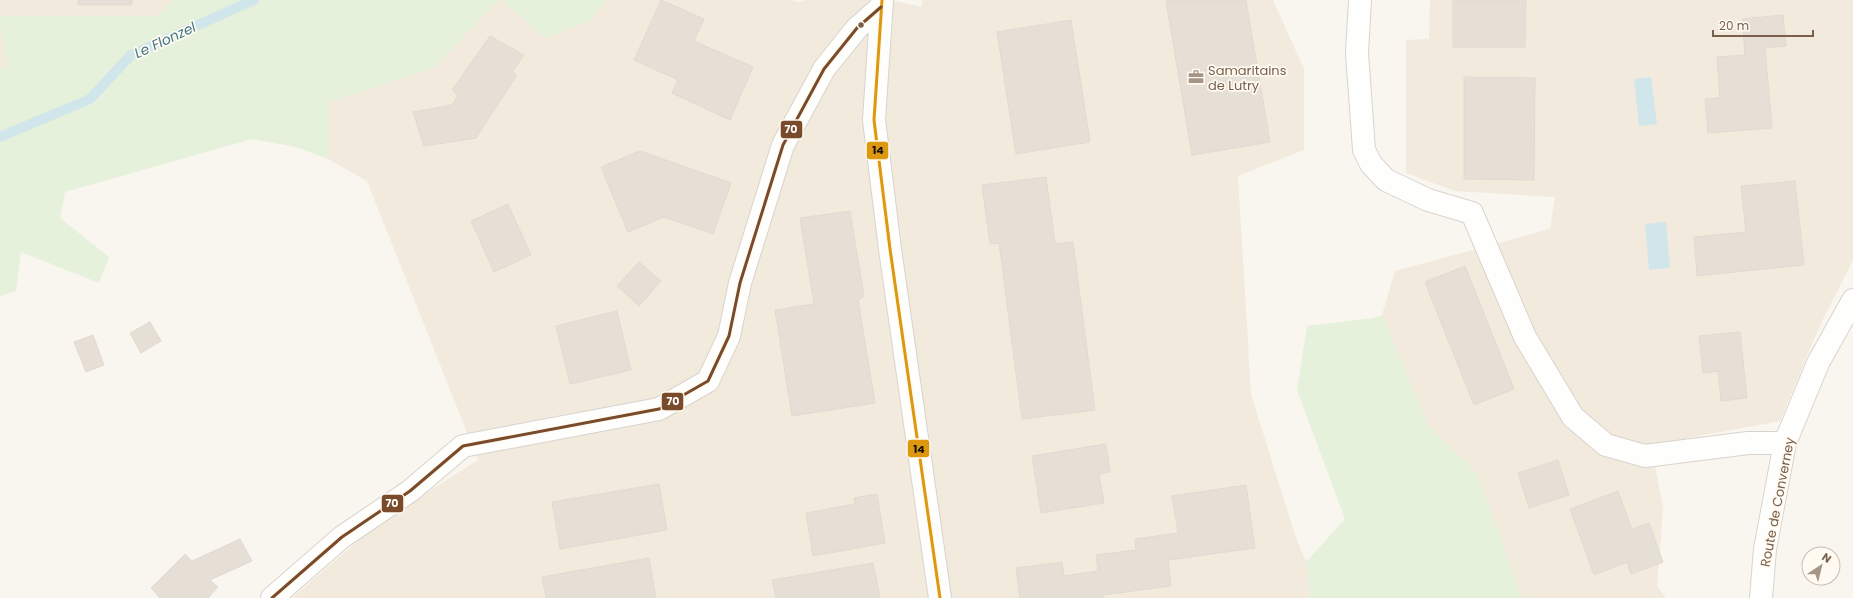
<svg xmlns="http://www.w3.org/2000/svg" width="1853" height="598" font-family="Poppins,sans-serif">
<rect width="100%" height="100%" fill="#f9f6ef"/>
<!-- residential -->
<path fill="#f2eadd" d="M0,0H173L157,16H0Z
M498,0H502L545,38L591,20L605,0H791L797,2L807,0H890L922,7V0H1273L1304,69V150L1238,176L1251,394L1295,535L1306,562L1310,598H292L376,525L478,460L367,181L328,159V102L434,68Z
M1430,0H1853V260L1820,325L1780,421L1651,445L1663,509L1657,586L1666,598H1522L1477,473L1429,427L1382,315L1395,271L1550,229L1555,197L1455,191L1406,173V40L1429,39Z
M0,25L9,67L0,69Z"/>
<!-- green -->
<path fill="#e5f1da" d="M173,0H498L434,68L328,102V159L296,147L252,139L65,192L60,218L109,257L99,283L21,252L16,291L0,296V69L9,67L0,25V16H157Z
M502,0H605L591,20L545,38Z
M1382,315L1429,427L1477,473L1522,598H1310L1306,562L1345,519L1297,390L1307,326L1374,318Z"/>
<!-- water -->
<path fill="#d0e6eb" d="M1651,77L1657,124L1639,126L1634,79Z
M1666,222L1670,268L1649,270L1645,224Z"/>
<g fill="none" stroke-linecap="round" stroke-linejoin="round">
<!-- stream -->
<path stroke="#d0e6eb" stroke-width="10" d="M0,137L90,99L131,55L254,0"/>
</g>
<!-- building -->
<path fill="#e6dfd6" stroke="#e2dad1" d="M78,0H132V5H78Z
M661,0L704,19L694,41L753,67L730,120L672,93L678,80L634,60Z
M1170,0H1246L1270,142L1192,155L1166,1Z
M1453,0H1526L1525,47H1453Z
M1783,15L1786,46L1765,48L1772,128L1708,133L1705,99L1720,98L1717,57L1745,55L1742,19Z
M1071,20L1090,142L1016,154L997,32Z
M490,36L524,55L512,72L517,75L476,138L424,146L413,112L452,105L458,95L452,90Z
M1464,77L1535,78L1534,180L1464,179Z
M640,151L731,183L713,234L664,217L628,232L601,167Z
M1046,177L1055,244L1073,242L1095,410L1022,419L999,243L990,244L982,185Z
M1795,181L1804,265L1697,276L1694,237L1746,232L1741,186Z
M508,204L531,255L494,272L471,221Z
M850,211L864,296L858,300L875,403L792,416L775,310L814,304L800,218Z
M639,262L661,281L639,306L617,286Z
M1465,266L1514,389L1474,405L1425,282Z
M617,311L631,370L570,384L556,326Z
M150,322L161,341L141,353L130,333Z
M1740,332L1747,398L1721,401L1718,371L1703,373L1699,336Z
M93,335L104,365L86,372L74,342Z
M1106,444L1110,472L1099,474L1104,503L1041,513L1032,456Z
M1558,460L1569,495L1529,508L1518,473Z
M659,484L667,530L560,549L552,502Z
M1246,485L1255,548L1168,560L1171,586L1103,595L1104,598H1020L1016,568L1062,562L1064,576L1098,571L1096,555L1136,550L1135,539L1178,533L1172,496Z
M1618,491L1632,529L1649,523L1663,562L1631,574L1627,562L1594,575L1570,509Z
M877,494L885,543L813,556L806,513L855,504L854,498Z
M240,539L252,561L210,580L218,587L208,598H160L151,588L185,554L192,561Z
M649,558L656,598H546L542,577Z
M873,563L880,598H776L772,580Z"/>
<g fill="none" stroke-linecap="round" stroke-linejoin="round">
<defs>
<path id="street" d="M882,0L874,120L890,249L940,598
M1360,0L1357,53L1364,150L1371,164L1386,180L1428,200L1472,213L1525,337L1573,417L1606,445L1645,456L1748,443H1785
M272,598L342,537L410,491L463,446L659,409L708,381L729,336L740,283L783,145L824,69L857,28L881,7
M1761,598L1765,549L1785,443L1818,363L1853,300"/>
</defs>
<!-- street casing -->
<use href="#street" stroke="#d9d3cd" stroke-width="24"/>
<!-- street -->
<use href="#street" stroke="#fefefd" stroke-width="22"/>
<defs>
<path id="bus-1" d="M882,0L874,120L890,249L940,598"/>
<path id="bus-2" d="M272,598L342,537L410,491L463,446L659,409L708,381L729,336L740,283L783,145L824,69L857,28L881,7"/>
</defs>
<!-- bus-1 casing -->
<use href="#bus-1" stroke="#fffbf2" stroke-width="6"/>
<!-- bus-2 casing -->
<use href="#bus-2" stroke="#fffbf2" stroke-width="6"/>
<!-- bus-1 -->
<use href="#bus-1" stroke="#de980f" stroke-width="3"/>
<!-- bus-2 -->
<use href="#bus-2" stroke="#7a4b2a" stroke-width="3"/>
</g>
<!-- icons -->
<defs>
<symbol id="office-bare" viewBox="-9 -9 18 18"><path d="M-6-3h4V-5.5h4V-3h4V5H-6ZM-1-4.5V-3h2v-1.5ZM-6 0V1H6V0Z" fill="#a69485" stroke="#fffbf2" stroke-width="2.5" paint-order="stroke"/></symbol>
</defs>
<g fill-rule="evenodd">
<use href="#office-bare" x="1185" y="66" width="22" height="22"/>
</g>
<!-- markers -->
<circle fill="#7a604c" stroke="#fffbf2" stroke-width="1.5" cx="861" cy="25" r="3.5"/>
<g text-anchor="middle" stroke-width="3.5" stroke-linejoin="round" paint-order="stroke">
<!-- poi labels -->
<g font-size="13" fill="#7a604c" stroke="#fffbf2" text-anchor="start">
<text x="1208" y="75">Samaritains<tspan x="1208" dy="15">de Lutry</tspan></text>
</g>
<!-- street labels -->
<g font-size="13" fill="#7a604c" stroke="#fffbf2">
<text transform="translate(1777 502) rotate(-79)" y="5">Route de Converney</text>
</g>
<!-- water labels -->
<g font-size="14" font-style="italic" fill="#417687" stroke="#fffbf2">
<text transform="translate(165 40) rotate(-25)" y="5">Le Flonzel</text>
</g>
</g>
<g stroke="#fffbf2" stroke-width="1.5">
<rect x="780" y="120" width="23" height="19" rx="4" fill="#7a4b2a"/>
<rect x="866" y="141" width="23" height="19" rx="4" fill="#de980f"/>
<rect x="661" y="392" width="23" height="19" rx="4" fill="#7a4b2a"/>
<rect x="907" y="439" width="23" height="19" rx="4" fill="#de980f"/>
<rect x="381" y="494" width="23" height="19" rx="4" fill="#7a4b2a"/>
</g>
<g font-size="11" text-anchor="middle" font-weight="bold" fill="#fff">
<text x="791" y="133">70</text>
<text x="673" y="405">70</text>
<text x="392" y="507">70</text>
</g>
<g font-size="11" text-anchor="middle" font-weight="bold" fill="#111">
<text x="878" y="154">14</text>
<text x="919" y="453">14</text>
</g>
<!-- north arrow -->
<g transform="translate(1821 566) rotate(35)"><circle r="19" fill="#fffbf2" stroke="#cabdb0"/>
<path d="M0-3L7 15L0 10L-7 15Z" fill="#a69485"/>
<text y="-6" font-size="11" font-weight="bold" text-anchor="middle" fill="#7a604c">N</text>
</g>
<!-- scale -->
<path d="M1713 30v6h100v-6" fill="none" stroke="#7a604c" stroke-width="2"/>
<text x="1719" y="30" font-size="12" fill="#7a604c" stroke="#fffbf2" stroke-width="3" paint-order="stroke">20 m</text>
</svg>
